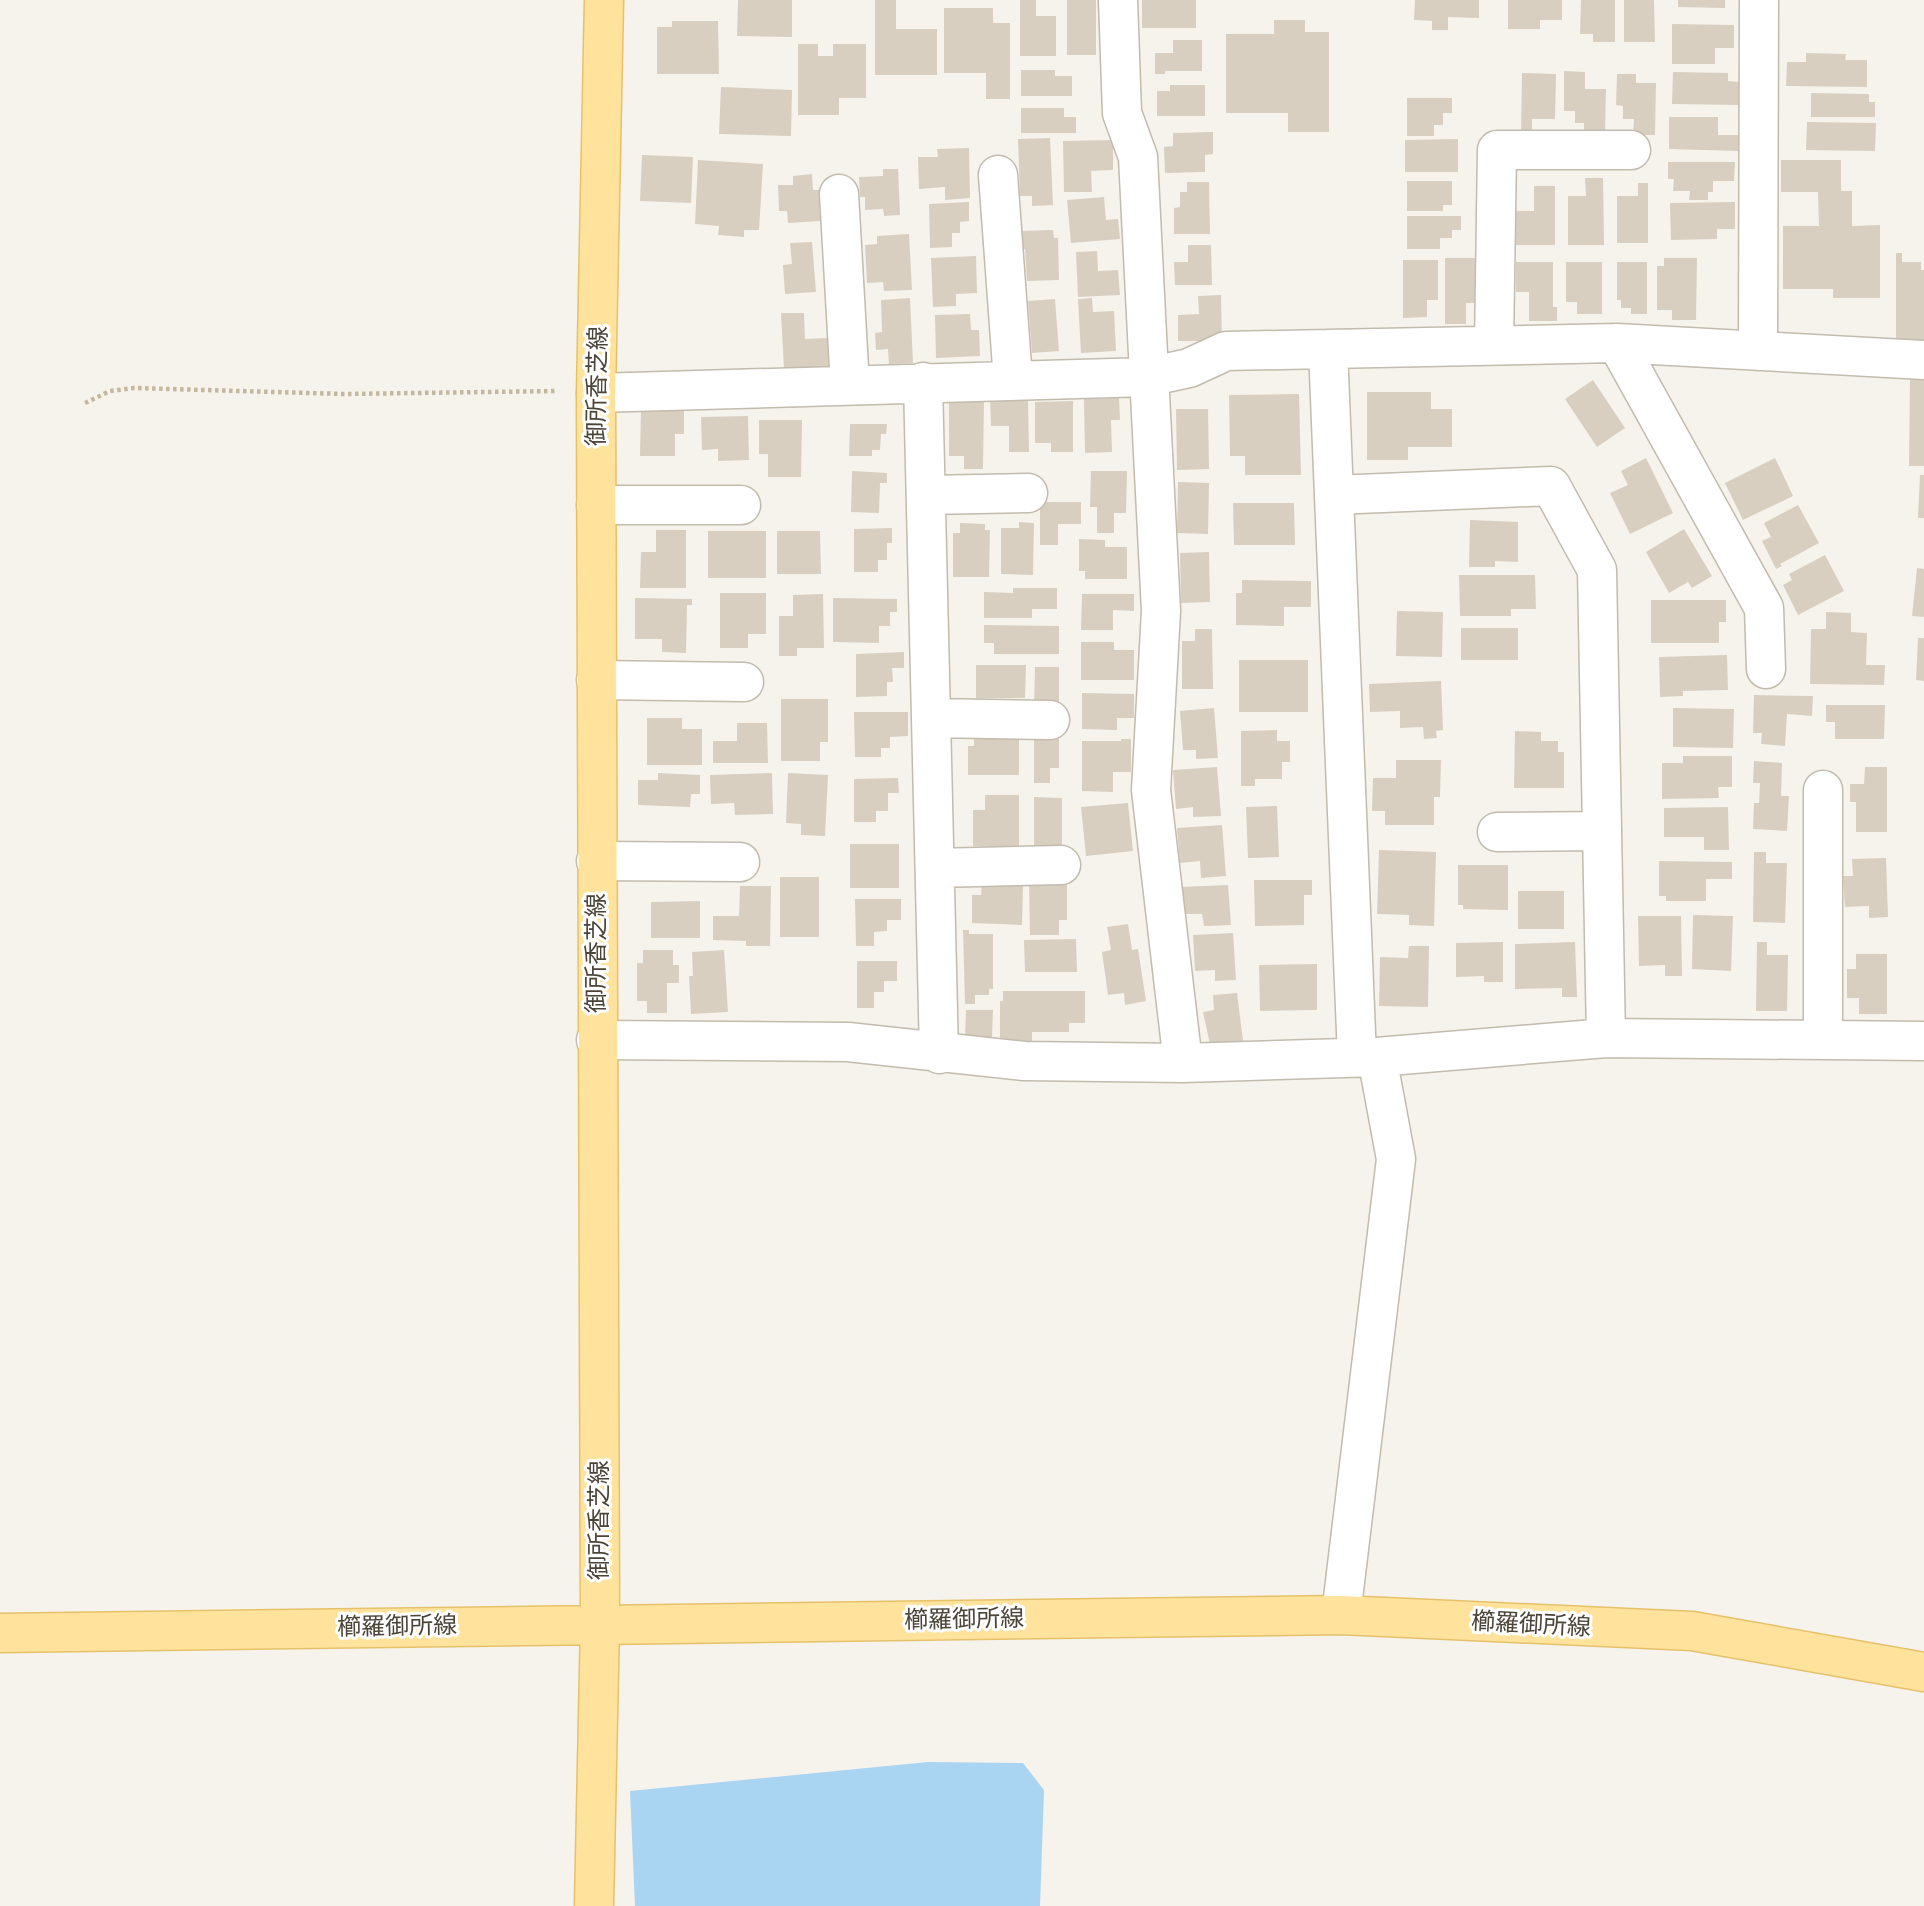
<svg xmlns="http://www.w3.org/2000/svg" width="1924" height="1906" font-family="Cabin,'Noto Sans JP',sans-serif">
<rect width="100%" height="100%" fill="#f6f3ec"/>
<!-- water -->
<path fill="#a9d4f2" d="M928,1762L1023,1763L1044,1790L1040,1906H635L630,1791Z"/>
<!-- building -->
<path fill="#d8cfc1" d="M738,0H792V37L737,36Z
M875,0H896V29H937V75H875Z
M1020,0H1036V16H1056V56H1020Z
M1067,0H1096V55H1067Z
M1142,0H1196V28H1142Z
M1415,0H1479V18L1448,17V30H1432V21L1414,20Z
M1508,0H1562V20H1540V29H1508Z
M1581,0H1615V42H1593V34H1580Z
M1624,0H1654L1655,42H1624Z
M1678,0H1725V8L1678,7Z
M944,8H993V23H1010V99H986V73H944Z
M1274,20H1305V32H1329V132H1288V113H1226V34H1274Z
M672,21H718L719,74H657V27H672Z
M1672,24L1734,25V48H1715V64H1672Z
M1173,40H1202V71H1165V74H1155V53H1173Z
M798,44H818V56H833V44H866V98H839V115H798Z
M1806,53L1846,54L1845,60H1867V87L1786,86L1787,62H1806Z
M1021,70H1055V76H1072V96H1021Z
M1564,71L1585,72V89H1606L1605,135L1584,134V123H1575V111H1564Z
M1673,72L1728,73V81L1739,82V105L1672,104Z
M1522,73L1556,74L1555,119H1532V134H1521Z
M1617,74H1636V83H1656L1655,135H1633L1634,119H1623V106L1616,105Z
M1170,85H1205V116H1157V91H1170Z
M721,87L792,90L791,136L719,134Z
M1811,93L1869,94V102H1875V117H1811Z
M1407,98H1452V113H1443V125H1434V136H1407Z
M1021,108H1064V117H1076V133H1021Z
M1669,117H1718V135H1740L1739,151L1669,149Z
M1807,122L1876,123L1875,151L1806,150Z
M1213,132V154L1205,155V172L1165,173L1164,147L1173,146V133Z
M1050,138L1053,205L1032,206V196H1020L1018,139Z
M1458,139V172H1405V140Z
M1113,140V170L1091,171L1092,192H1064L1063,141Z
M969,148L970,198L945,200V187L919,189L918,157H938L937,149Z
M642,155L693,157L691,203L640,201Z
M698,160L763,164L759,230H744V237L718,235L719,226L695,224Z
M1781,160H1841V191H1852V226L1880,225V298H1833V289H1783V226H1819L1818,192H1781Z
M1668,162H1735L1734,181H1713V192H1708V200H1689L1690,191H1673L1674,179H1668Z
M883,169H898L900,215L884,216L883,209L865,210V197H860L859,177L883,176Z
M812,174L813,190H819L820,221L788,223L787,211H779L778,185H793V176Z
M1585,178H1603L1604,245H1568V196H1586Z
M1407,181H1452V205H1443V211H1407Z
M1187,182H1209L1210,234H1174V208L1180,207V192H1187Z
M1638,183H1648V243H1617V196H1638Z
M1534,186H1555V245H1516V211H1534Z
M1104,197L1106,220L1118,219L1120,239L1071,243L1067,200Z
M969,202V221L960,222V233H952V247L930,248L929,204Z
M1735,202V229H1717V239L1671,240L1670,203Z
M1407,216H1461V230H1452V238H1440V249H1407Z
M1053,230L1054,238H1058L1059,280L1027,281L1025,249H1018V231Z
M909,234L912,290L884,291L883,282L867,283L865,245L877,244V236Z
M812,242L816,292L785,294L783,265L792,264L790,243Z
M1188,245H1211L1212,285H1175L1174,262H1188Z
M1097,251L1098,271L1118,270L1120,295L1078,297L1076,252Z
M1896,253H1902V262H1921V270H1924V342H1896Z
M976,256L977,293L956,294V306L933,307L931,258Z
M1445,258H1475V303H1466V324H1445Z
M1664,258H1697L1696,320H1672V310H1657V266H1664Z
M1403,260H1438V300H1427V317L1403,318Z
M1516,262H1553V307H1557V321H1529V292H1516Z
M1566,262H1602V314H1577V302H1566Z
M1617,262H1647V314H1631V308H1621V300H1617Z
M1221,295L1222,341H1178V315L1199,314L1198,296Z
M910,298L913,363L889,364L888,349L876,350L875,333L882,332L881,300Z
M1092,298L1093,312L1114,311L1116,351L1081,353L1078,299Z
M1055,299L1059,351L1032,353L1028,301Z
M781,313H804L805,339L828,338L829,368L784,369Z
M970,314L971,330H979L980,356L936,358L935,315Z
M1593,380L1625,428L1597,447L1565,399Z
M1910,380H1924V466H1909Z
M1367,392H1431V409H1452V447H1408V460H1367Z
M1299,394L1301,475H1245V456H1230L1229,395Z
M990,398H1028L1029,452H1009V426H991Z
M1119,398L1120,420H1111L1112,452L1085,453L1084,399Z
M949,400H984L983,469H964V456H949Z
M1073,401V452H1051V443H1035V402Z
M641,409L684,410V434H675V456H640Z
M1176,409H1208L1209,469L1177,470Z
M748,416L749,460L718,461V449L702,450L701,417Z
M759,420H802L801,477H768V454H759Z
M850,424H887L886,434H881L880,450H872V456H849Z
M1646,458L1673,513L1630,534L1610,493L1628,485L1621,471Z
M1775,458L1793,496L1743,520L1725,483Z
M852,471L887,473V483H880L879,513L851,512Z
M1091,471H1127L1126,513H1114V533H1097V507H1090Z
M1920,475H1924V518H1918Z
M1178,482L1209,483L1208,534L1177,533Z
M1040,502H1081V524H1058V545H1040Z
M1233,503H1294L1295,545H1234Z
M1798,505L1819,543L1780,564L1782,566L1776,569L1762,541L1771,537L1764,523Z
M1470,520L1518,522V562L1495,561V567H1469Z
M1019,522L1034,523L1033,575L1001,574V528H1019Z
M960,523L985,524V530H990L989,577H953V533H960Z
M892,528V543H887V560H878V572H854V529Z
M1684,529L1712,576L1692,588L1688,582L1669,593L1646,552Z
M656,530H686V588H640L641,552H656Z
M708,531H766V578H708Z
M777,531H820L821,574H777Z
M1079,539L1105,540V547H1127V579H1085V571H1079Z
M1209,552L1210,602L1181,603L1180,553Z
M1825,555L1844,591L1798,615L1783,585L1792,580L1789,574Z
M1917,568L1924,569V617L1912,616Z
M1459,575H1535L1536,609H1511V616H1460Z
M1242,580L1311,581V607H1284V626L1236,625V593H1242Z
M1013,588H1057V609H1032V618H984V592L1013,593Z
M720,593H766V634H748V648H720Z
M823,594L824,648H797V656H779V616H793V595Z
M1082,594H1134V611L1113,610V630H1081Z
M635,598L692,599V605H687L686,653L662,652V639H635Z
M833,598L897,599V612H890V626H879V643L833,642Z
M1651,600H1726V622H1719V643H1651Z
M1397,611L1443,612L1442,657L1396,656Z
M1826,612L1851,613V632L1867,633L1866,665H1885L1884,685L1810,684L1811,629H1826Z
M984,625L1059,626V654H994V643H984Z
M1461,628H1518V660H1461Z
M1195,629H1212L1213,689H1182V641H1195Z
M1918,638H1924V681L1916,680Z
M1081,642H1114V650H1134V680H1081Z
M904,652V668H892L893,682H887V696L856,697V654Z
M1727,655L1728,690L1683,691V696L1660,697L1659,657Z
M1239,660H1308V712H1239Z
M976,665H1026L1025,698H976Z
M1035,667H1059V709L1034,708Z
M1441,681L1443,730L1436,731L1437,738L1424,739L1423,727L1400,728V711L1370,712L1369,684Z
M1082,693L1134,694V718H1117V730L1082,729Z
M1754,695L1813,696L1812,716L1787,714L1785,746L1761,744L1762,733H1753Z
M781,699H828V742H820V761H781Z
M1826,705H1885L1884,739H1835V722H1826Z
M1214,708L1218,758L1196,759V750H1183L1180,711Z
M1673,708L1734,709L1733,748L1673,747Z
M854,712H908V736L890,737V748H881V757H855Z
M647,718H682V729H702V765H647Z
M737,723H767L768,763H713V741H737Z
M1277,730V741H1290V762H1282V779H1255V786H1241V731Z
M1515,731L1541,732V741H1558V752H1564V788H1514Z
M1034,736L1059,737V768H1050V783H1034Z
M974,738L1019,739V775H968V746H974Z
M1121,739H1131V772H1113V792L1082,791V741H1121Z
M1683,756H1732V787H1718L1719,798L1662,799V763H1683Z
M1396,760H1441L1440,797H1434V825H1385V811H1372L1373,778H1396Z
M1754,761L1782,763L1781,796H1789L1787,831L1753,829L1754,803H1759L1760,783H1753Z
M1217,767L1221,816L1193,817V807L1176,809L1173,770Z
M1865,767H1887V832H1856V802H1850V784H1864Z
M658,773L700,775V794H691L690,807L638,805V780H658Z
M772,773L773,814L735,815L734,803L711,804L710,775Z
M788,773L828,775L825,836L801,835V824L786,823Z
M898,778L899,793H888V811H876V822H854V779Z
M985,795H1019V847L973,846V810H985Z
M1034,797L1062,798V847L1034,846Z
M1128,803L1133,851L1086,856L1081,807Z
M1277,806L1279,857L1248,858L1246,807Z
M1728,807L1729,850H1704V837H1664V808Z
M1222,825L1226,876L1201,878L1200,861L1180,863L1177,828Z
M850,844H899V888H850Z
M1379,850L1436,852L1434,926L1409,925V915L1377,914Z
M1754,852H1766V863H1787L1785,923L1753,922Z
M1886,858L1888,917L1869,918V906L1845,907L1843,876H1853L1852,859Z
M1659,861L1732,862V879H1706V901H1666V896H1659Z
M1458,865H1508V910L1463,909V905H1458Z
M780,877H819V937H780Z
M1254,880H1312V895H1304V925L1255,926Z
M982,883L1023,884L1022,925L972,923V895H981Z
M1029,883H1067V920H1059V935H1030Z
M1228,885L1231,925L1204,926L1202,914H1182L1180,887Z
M740,886H771L770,946H746V941L713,940V916H739Z
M1518,891H1564V929H1518Z
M855,899H901V920H887V931L874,932V946H856Z
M700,901V938H651V902Z
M1693,915L1733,916L1731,971L1692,969Z
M1638,916H1681L1682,976H1665V965L1639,966Z
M1128,924L1132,950L1138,949L1146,1001L1125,1005L1124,993L1108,995L1102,952L1111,950L1107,927Z
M963,930H969V934H993V989H989V995H975V1004H965Z
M1233,933L1236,980L1215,981V970L1195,971L1193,935Z
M1076,939L1077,972H1025L1024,940Z
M1503,942V982H1484V976L1456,977V943Z
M1575,942L1577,997H1562V988L1515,989V944Z
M1757,942H1767V955H1788L1787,1011H1756Z
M1409,946H1429L1428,1007L1379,1006L1380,957L1408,958Z
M643,950H673V965H679V983H667V1013H647V1001H637V963H643Z
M724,950L728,1012L691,1014L689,976H693L692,952Z
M1856,954H1887V1014H1859V998H1847V969H1856Z
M857,961H897V981H884V992H874V1008H857Z
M1317,964V1010L1260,1011L1259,965Z
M1003,991H1085V1023H1069V1032H1032V1041H1000V1001H1003Z
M1237,993L1243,1041L1210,1044L1203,1012L1214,1010L1213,995Z
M966,1010H993L992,1038H965Z"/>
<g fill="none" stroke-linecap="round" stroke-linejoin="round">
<defs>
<path id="minor" d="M1118,0L1122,113L1138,157L1161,611L1151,790L1183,1063
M998,175L1013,380
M839,194L850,385
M1617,343L1764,608L1766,669
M1494,345L1497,150H1631
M1328,349L1357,1057
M1758,351L1759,0
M923,382L939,1054
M596,393L1148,377L1189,368L1226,351L1328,349L1617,343L1924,360
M926,495L1028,493
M1334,495L1551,486L1597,570L1606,1038
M596,505H741
M596,680L744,682
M931,718L1050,720
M1823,790V1040
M1497,832L1602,831
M596,861L740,862
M935,868L1061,865
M596,1040L848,1042L1024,1061L1183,1063L1377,1057L1606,1038L1924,1041
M1341,1615L1396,1159L1377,1057"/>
<path id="major" d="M0,1633L1341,1615L1692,1631L1924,1672
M594,1906L600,1623L596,393L604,0"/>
</defs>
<!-- minor casing -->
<use href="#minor" stroke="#c2bbae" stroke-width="41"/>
<!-- major casing -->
<use href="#major" stroke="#e6c16a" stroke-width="41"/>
<!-- path -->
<path stroke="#c4b79f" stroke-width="4.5" stroke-dasharray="3.5 3.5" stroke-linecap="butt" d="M85,403L110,391L134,388L344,394L557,391"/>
<!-- minor -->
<use href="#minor" stroke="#fff" stroke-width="38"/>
<!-- major -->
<use href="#major" stroke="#ffe39c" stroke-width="38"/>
</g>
<g text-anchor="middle" stroke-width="6" stroke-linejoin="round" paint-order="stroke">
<!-- street labels -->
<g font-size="24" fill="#4b4439" stroke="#fff">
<text transform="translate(597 386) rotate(-89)" y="8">御所香芝線</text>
<text transform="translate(596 953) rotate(-90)" y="8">御所香芝線</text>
<text transform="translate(599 1520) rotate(-90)" y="8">御所香芝線</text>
<text transform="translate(964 1619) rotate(-1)" y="8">櫛羅御所線</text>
<text transform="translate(1531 1624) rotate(3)" y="8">櫛羅御所線</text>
<text transform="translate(397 1626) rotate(-1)" y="8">櫛羅御所線</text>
</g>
</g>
</svg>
